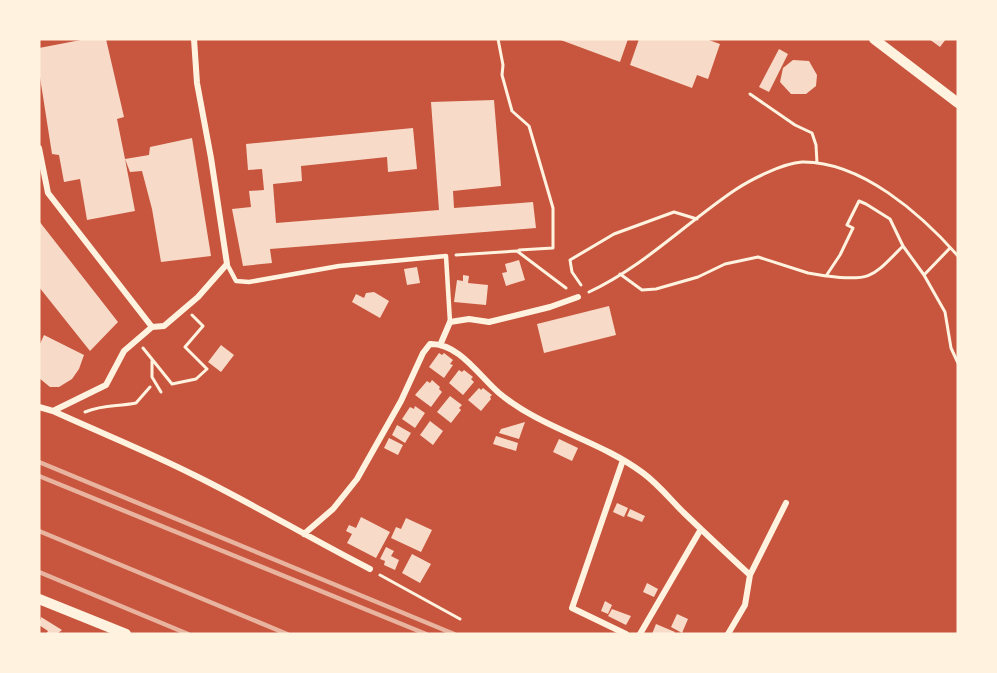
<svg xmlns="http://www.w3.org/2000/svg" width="997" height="673" font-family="Poppins,sans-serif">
<rect width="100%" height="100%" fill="#c8553d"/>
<!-- building -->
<path fill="#f7dbc8" d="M86,39H106L124,117L117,119L125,159L149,155L150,147L192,138L211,256L161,262L152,209L142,171L130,172L125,159L135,211L87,220L80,179L64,182L59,155L52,154L39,71V48Z
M558,39H628L620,62Z
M639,39H706L720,44L708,79L697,75L692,88L630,65Z
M929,39H946L940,47Z
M779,49L788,54L769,92L759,87Z
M793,60L809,61L817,75L816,86L806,94H791L780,82L783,68Z
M494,100L501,186L453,191L454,208L533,202L536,228L270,249L272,263L243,266L232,209L251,207L249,191L264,190L262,169L248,170L246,144L413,128L417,169L388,172L387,157L301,166L302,181L273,184L276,223L439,210L431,102Z
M39,221L118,322L90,351L39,287Z
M519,260L525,280L506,286L502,273L507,272L505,264Z
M417,267L420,283L407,285L404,269Z
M463,275L469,276L468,283L488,285L486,305L454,302L457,280L463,281Z
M374,292L389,301L380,318L352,302L356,294L364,298L366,293Z
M609,306L616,335L544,353L537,324Z
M44,335L84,355L79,369L72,379L59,387H50L39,378V346Z
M221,345L234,355L221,372L208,362Z
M439,353L442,355L444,353L453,360L450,364L453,365L444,378L429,367Z
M459,370L462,372L464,370L473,377L471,379L474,382L463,395L449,383Z
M432,380L440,387L439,389L442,392L431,407L415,395L427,381L430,383Z
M479,388L481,390L483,388L492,395L490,397L491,399L481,411L468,400Z
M450,396L462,405L459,408L461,410L451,423L437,412Z
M415,406L425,413L415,428L402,419L410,407L414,409Z
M430,421L443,431L433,445L420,435Z
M525,422L519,439L499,433L501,429Z
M397,425L411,433L405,443L392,435Z
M496,436L518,443L516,451L493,444Z
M389,438L403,445L398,455L384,448Z
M559,439L578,448L572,461L553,452Z
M617,503L628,508L624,517L613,512Z
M630,509L645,516L642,522L627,516Z
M361,517L390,532L376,558L347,543L352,534L346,531L349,525L356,528Z
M406,518L432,530L421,552L391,538L396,527L401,529Z
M386,547L394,551L391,556L399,560L395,570L384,565L385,561L380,559Z
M412,554L431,564L420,583L402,573Z
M647,583L658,589L654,597L643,592Z
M605,601L612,605L608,614L601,611Z
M612,609L631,616L626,625L608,616Z
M677,614L688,619L682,633L671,627Z
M41,617L62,630L57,634H46L48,631L39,625Z
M656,624L675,632L674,634H652Z"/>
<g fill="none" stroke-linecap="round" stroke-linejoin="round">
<!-- path -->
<path stroke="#fff3e0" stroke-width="3" d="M498,39L503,65L502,75L512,111L529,126L553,208V248L519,250
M750,94L795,125L812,133L816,145L817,163
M456,255L517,251L566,288
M620,274L642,290L656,289L698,277L725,264L758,257L808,273L826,276L840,255L853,228L847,225L859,201L866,204L890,219L903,246L924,275L945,312L951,348L958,363
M924,275L950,248
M827,276C872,282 873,276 903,246
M581,285L572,272L570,260L614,234L674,212L697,219
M589,292C643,267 686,223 735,190C750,180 783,163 802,162C861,161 921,214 958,256
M143,348L172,384L196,379L207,369L185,347L203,326L192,315
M152,361V377L161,392
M85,412C105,404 116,407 136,403L150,387
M380,575L460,619"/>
<!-- service -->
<path stroke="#fff3e0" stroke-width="4.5" d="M227,264L236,281L249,282L339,266L446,256L450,322"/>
<!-- minor -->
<path stroke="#fff3e0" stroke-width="6" d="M39,148L48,193L152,327
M441,343L450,322L469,319L489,322L550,307L578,297
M39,407L53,411C101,433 149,452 196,476C255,505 311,539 370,569
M53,411L106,385L124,351L152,327L164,326L198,297L227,264L211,158L197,83L194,39
M623,460L572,608L626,634
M304,534L333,509L357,479L401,401L423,353L430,344C459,343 479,376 499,393C542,429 599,440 643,473C658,484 670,499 683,512C705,533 727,554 750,575L745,605L728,634
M750,575L786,503
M640,634L701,529"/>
<!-- tertiary -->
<path stroke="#fff3e0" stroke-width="10" d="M874,39L958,103
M39,599L126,634"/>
<!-- rail -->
<path stroke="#e9b49f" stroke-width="4.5" d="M39,462L454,634
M39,476L426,634
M39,531L287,634
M39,572L188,634"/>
</g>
<!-- border -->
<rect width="997" height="673" fill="none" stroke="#fff3e0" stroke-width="81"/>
</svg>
